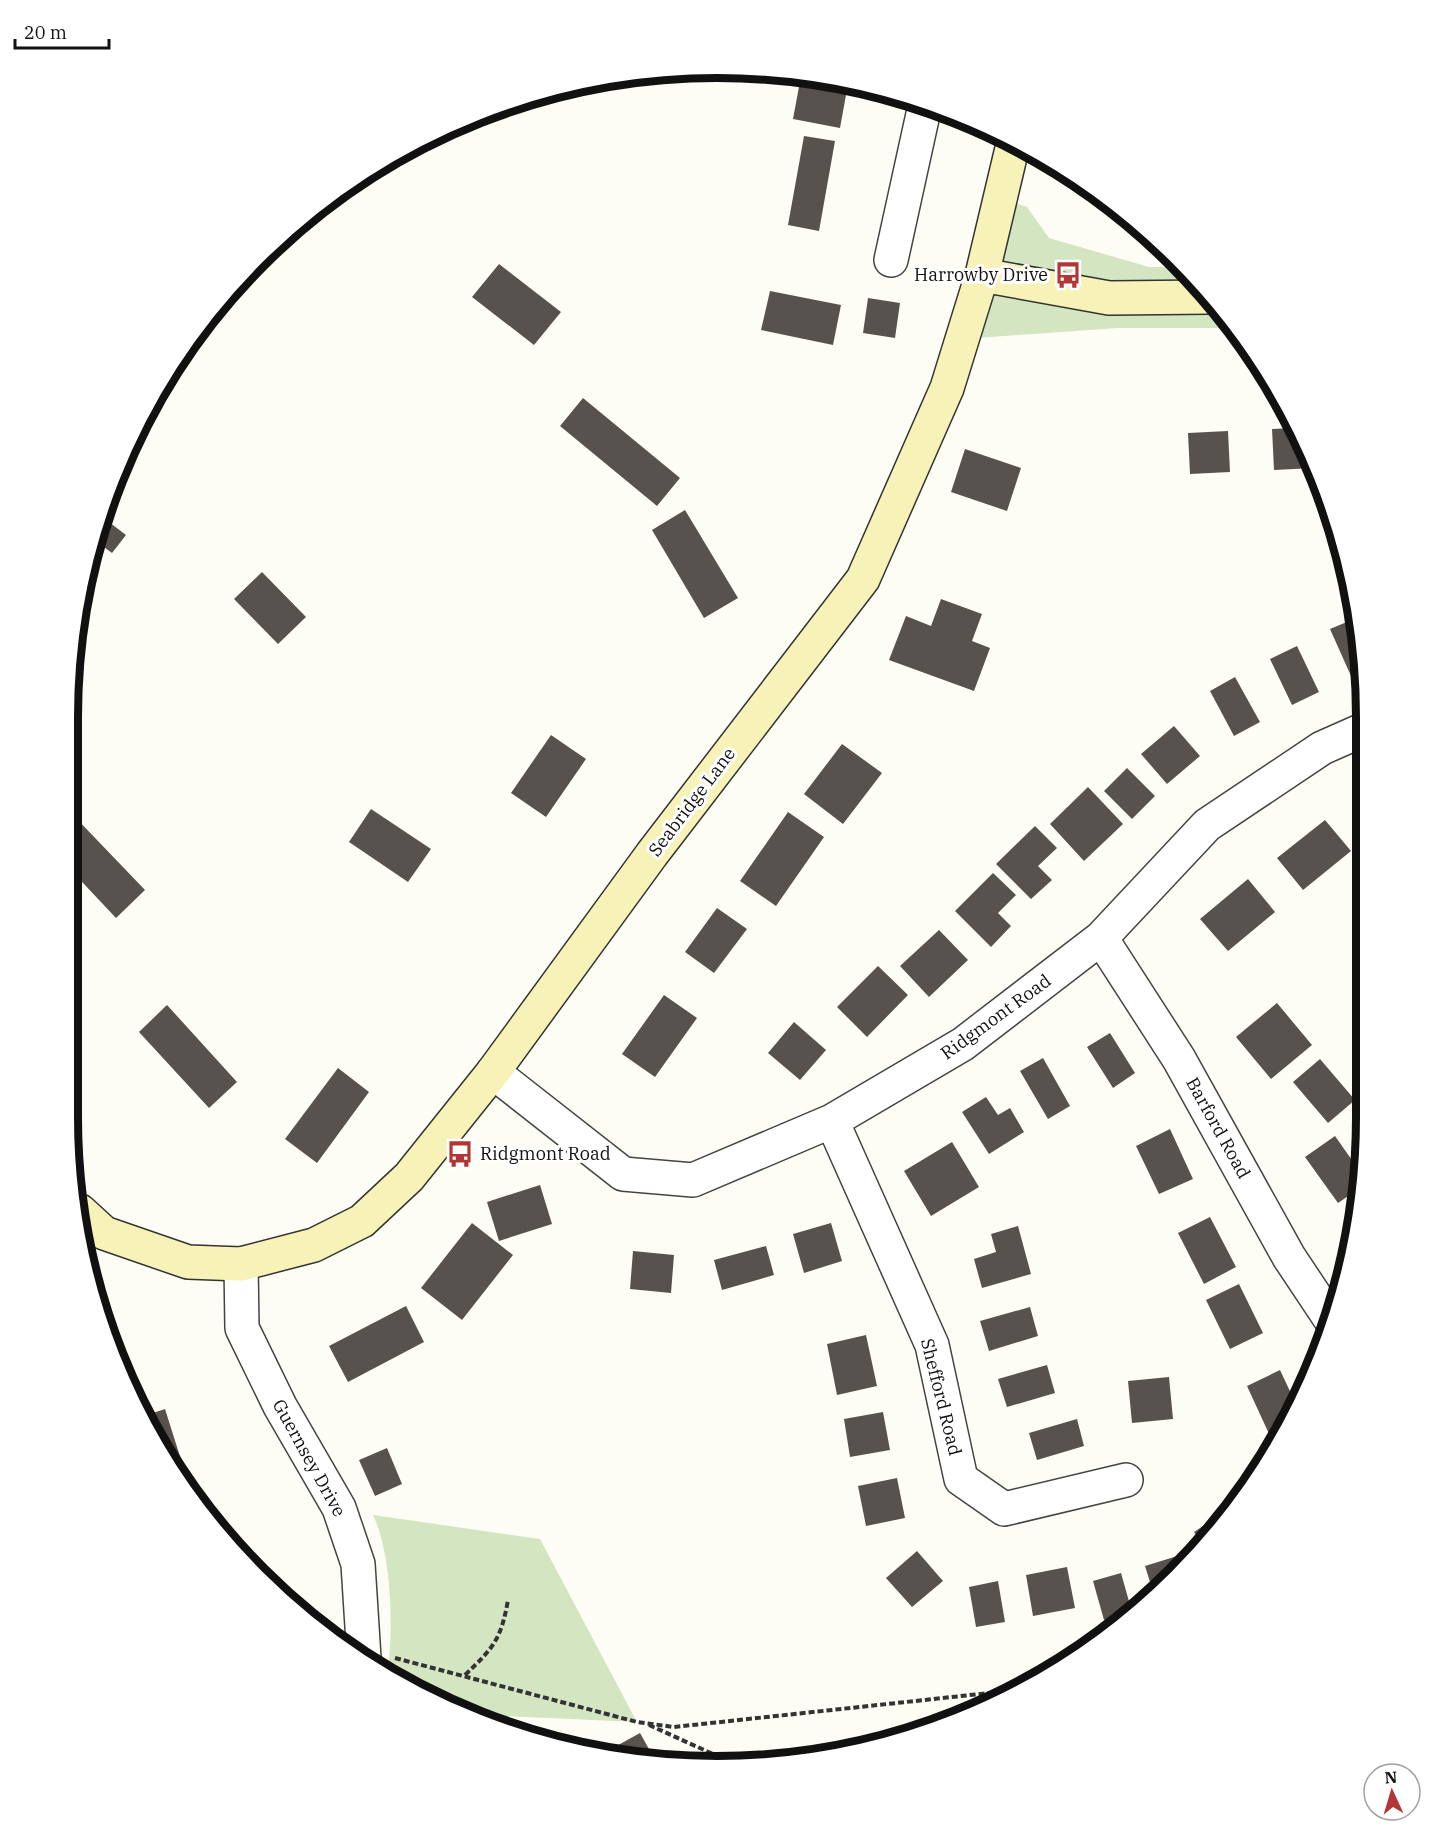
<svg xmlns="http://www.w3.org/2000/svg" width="1434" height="1834" font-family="'IBM Plex Serif',serif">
<rect width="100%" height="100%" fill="#fefdf5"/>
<!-- green -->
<path fill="#d3e6c1" d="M1000,198L1027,207L1049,238L1149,267H1182L1205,289L1234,328H1118L963,339Z
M373,1515L540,1539L637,1722L479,1715L387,1675C394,1632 392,1555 373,1515Z"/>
<!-- building -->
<path fill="#58524e" d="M801,76L848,84L840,128L793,119Z
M804,136L835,141L819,231L788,225Z
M427,139L412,159L400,151Z
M499,264L561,312L534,345L472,297Z
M770,291L841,305L833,345L761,330Z
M868,298L900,303L895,338L863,333Z
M583,398L680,478L657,506L560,426Z
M1295,428L1314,468L1274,470L1272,429Z
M1228,431L1230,472L1190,474L1188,433Z
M965,449L1021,468L1007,511L951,492Z
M685,510L738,598L704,618L652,530Z
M105,519L126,535L112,553L96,541L98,527Z
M262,572L306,617L278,644L234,599Z
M941,599L982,614L972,641L990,648L974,691L889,660L906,616L931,626Z
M1354,619L1364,670L1351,676L1330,629Z
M1297,646L1319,692L1292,705L1270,659Z
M1235,677L1260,722L1234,736L1210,691Z
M1174,726L1200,756L1167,784L1141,754Z
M551,735L586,759L546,817L511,793Z
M842,744L882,773L843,824L804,794Z
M1127,768L1155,796L1132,819L1104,791Z
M1088,787L1123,824L1084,861L1050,824Z
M371,809L431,849L408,882L349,842Z
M788,812L824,837L776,906L740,881Z
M74,816L145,890L116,918L68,867V821Z
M1325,820L1351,851L1303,890L1277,858Z
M1035,826L1057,848L1038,866L1052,880L1031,899L996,864Z
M993,873L1016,895L998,913L1011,926L991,947L955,911Z
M1248,879L1275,912L1228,951L1200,919Z
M717,908L747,929L714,973L685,952Z
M939,930L968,960L929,997L900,966Z
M878,966L908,995L867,1037L837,1007Z
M664,995L697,1018L655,1077L622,1054Z
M1277,1003L1312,1045L1271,1079L1236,1037Z
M167,1005L237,1082L209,1108L139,1032Z
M794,1022L826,1050L800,1080L768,1053Z
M1110,1033L1135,1073L1113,1088L1087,1047Z
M1043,1058L1070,1106L1048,1119L1020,1071Z
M1320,1059L1355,1100L1328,1123L1293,1082Z
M338,1068L369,1092L317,1163L285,1139Z
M986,1097L998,1115L1010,1108L1024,1132L989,1154L962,1112Z
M1170,1129L1193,1179L1159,1194L1136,1146Z
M1335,1136L1361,1173L1360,1188L1338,1203L1305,1157Z
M952,1142L979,1187L931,1216L904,1171Z
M540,1185L552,1224L499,1241L487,1202Z
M1210,1217L1236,1267L1204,1284L1178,1233Z
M472,1223L513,1255L462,1320L421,1288Z
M831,1223L842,1261L804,1273L793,1234Z
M1018,1226L1031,1274L982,1288L974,1259L996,1252L991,1234Z
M766,1246L774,1275L722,1290L714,1260Z
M633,1251L674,1255L671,1293L630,1289Z
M1239,1284L1263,1333L1230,1349L1206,1300Z
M406,1306L424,1342L348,1382L329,1346Z
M1030,1307L1038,1336L989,1351L980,1321Z
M866,1335L877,1386L837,1395L827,1344Z
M1047,1365L1055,1393L1007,1407L998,1379Z
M1280,1370L1296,1404L1282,1431L1270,1436L1247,1386Z
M1169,1377L1173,1419L1132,1423L1128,1381Z
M165,1409L190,1488L155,1442L144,1416Z
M883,1412L890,1450L850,1457L844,1419Z
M1077,1419L1084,1446L1037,1460L1029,1433Z
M387,1448L402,1484L375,1496L359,1460Z
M897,1478L905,1518L866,1526L858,1486Z
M1230,1508L1201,1542L1194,1532Z
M917,1551L943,1581L912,1607L886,1578Z
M1187,1553L1188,1556L1154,1595L1145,1566Z
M1067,1567L1075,1608L1033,1616L1026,1575Z
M1121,1573L1132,1612L1104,1620L1093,1581Z
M998,1581L1005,1622L976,1627L969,1587Z
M640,1733L654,1758L614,1753L611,1749Z"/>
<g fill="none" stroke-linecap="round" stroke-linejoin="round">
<defs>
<path id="street" d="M891,260L925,105
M1101,938L1179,1059L1289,1257L1331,1320
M493,1072L623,1174L693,1180L832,1121L963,1044L1101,938L1207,825L1322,748L1365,729
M832,1121L932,1345L961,1479L1004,1509L1126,1480
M241,1264L242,1328L280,1406L339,1508L358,1564L364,1658"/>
<path id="secondary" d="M982,275L1014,140
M80,1211L104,1233L188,1262L241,1264L314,1245L362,1221L409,1177L493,1072L652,854L863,579L947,388L982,275L1109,298L1211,297"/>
</defs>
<!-- street casing -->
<use href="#street" stroke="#444" stroke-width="36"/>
<!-- secondary casing -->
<use href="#secondary" stroke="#333" stroke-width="36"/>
<!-- path -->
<path stroke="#333" stroke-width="4" stroke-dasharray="6 3" stroke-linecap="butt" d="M395,1658L637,1722L674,1727L1017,1690
M465,1675C493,1648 501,1640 508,1600
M649,1725L735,1764"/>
<!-- street -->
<use href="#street" stroke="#fff" stroke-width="33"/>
<!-- secondary -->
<use href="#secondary" stroke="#f7f2b7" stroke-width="33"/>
</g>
<!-- icons -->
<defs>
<symbol id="bus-bare" viewBox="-9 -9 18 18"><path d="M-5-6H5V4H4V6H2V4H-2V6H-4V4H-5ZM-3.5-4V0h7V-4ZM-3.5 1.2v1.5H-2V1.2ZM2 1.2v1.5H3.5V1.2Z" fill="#b33637" stroke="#fff" stroke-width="2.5" paint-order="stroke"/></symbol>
</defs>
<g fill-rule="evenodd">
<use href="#bus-bare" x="1049" y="256" width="38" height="38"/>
<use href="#bus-bare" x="441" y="1135" width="38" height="38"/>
</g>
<g text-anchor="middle" stroke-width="6" stroke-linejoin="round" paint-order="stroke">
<!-- poi labels -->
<g font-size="18" fill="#111" stroke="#fff" text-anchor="end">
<text x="1048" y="281">Harrowby Drive</text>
<text x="480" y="1160" text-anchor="start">Ridgmont Road</text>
</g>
<!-- street labels -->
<g font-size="18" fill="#111" stroke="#fff">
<text transform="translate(692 802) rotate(-53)" y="6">Seabridge Lane</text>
<text transform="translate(996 1017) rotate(-36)" y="6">Ridgmont Road</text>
<text transform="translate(1218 1128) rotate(61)" y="6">Barford Road</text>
<text transform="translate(941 1397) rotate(76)" y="6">Shefford Road</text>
<text transform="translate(309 1458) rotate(61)" y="6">Guernsey Drive</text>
</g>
</g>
<!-- crop -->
<path d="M0 0H1434V1834H0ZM717 78H717A639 639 0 0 1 1356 717V1117A639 639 0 0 1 717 1756H717A639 639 0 0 1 78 1117V717A639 639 0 0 1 717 78Z" fill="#fff" fill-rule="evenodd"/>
<path fill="none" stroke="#111" stroke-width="8" d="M717 78H717A639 639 0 0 1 1356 717V1117A639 639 0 0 1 717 1756H717A639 639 0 0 1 78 1117V717A639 639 0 0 1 717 78Z"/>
<!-- north arrow -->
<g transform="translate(1392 1792) rotate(356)"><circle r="28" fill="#ffffff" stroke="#a0a0a0" stroke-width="1.5"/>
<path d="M0-4.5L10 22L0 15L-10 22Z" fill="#b33637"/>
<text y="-9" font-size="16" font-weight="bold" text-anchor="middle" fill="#111111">N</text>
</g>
<!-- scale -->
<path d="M15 39v9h94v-9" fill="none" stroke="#111111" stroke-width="3"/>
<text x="24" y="39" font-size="18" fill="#111111" stroke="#ffffff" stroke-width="4.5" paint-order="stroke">20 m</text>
</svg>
